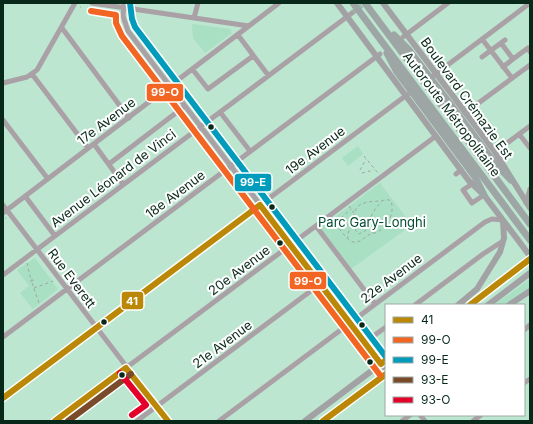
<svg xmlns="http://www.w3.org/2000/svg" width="533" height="424" font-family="Inter,sans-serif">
<rect width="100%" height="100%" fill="#bce6d0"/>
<!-- green -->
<path fill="#a9dfc2" d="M192,24L230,29L232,33L205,53L193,38Z
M358,146L363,154L348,166L342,158Z
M380,183L412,225L351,269L320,228Z
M35,258L58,289L33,309L20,293L29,286L17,270Z
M530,279V288L505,305H494Z"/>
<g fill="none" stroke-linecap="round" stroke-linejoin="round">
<!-- minor-tunnel -->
<path stroke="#98c0ac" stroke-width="5" stroke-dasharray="5 2.5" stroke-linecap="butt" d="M352,13L365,3"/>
<!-- path -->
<path stroke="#9da7a3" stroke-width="1" stroke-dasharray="3 3" stroke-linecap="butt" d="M80,7H81
M178,88H179
M364,156L378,173
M360,170L366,159
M362,173L374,170
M349,206L354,213
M5,218H6
M341,218L351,209
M332,219C337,225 346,240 353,242C359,243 363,239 367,236C371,233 375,234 379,231C388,226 395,212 391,201C386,198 384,201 379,201C369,202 357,201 354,214C354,218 355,221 353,224C351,229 347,231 348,238
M354,223L356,231L359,234L365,231L368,226
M342,229L355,219
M373,233L369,227C369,216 375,209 382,201
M27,263L31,280
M31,280H33V282H31Z
M32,283L39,303
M327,284L331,281
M34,288L53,281"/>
<!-- minor -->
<path stroke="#aaa1a7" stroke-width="5" d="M92,3L249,26
M124,3L123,16L128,31L386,370
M194,18L198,3
M62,28L129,118
M238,35L268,75
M403,37L448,3
M482,39L512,78
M501,43L513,59L503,67
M482,57L505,40
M513,59L528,48L530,52
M193,70L208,89L253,56
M32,74L88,148
M433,76L530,3
M3,83L27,77L37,70L75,3
M220,112L250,151
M465,113L530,65
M3,120L48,179
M519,134L530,148
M94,144L123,184
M495,152L530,126
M109,164L185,106
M456,174L461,170
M472,184L463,190L472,203L484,195
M25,196L55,236
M526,203L530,189
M3,205L168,421
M3,213L279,3
M316,226L375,304
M3,275L352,13
M415,305L483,254L503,241
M524,330L530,325
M3,337L380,54
M365,342L386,327
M524,383L530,379
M3,398L408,94
M420,415L425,421
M55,421L436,136
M137,421L320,284
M219,421L485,222L492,219L503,220
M402,421L410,415
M473,421L481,415"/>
<!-- major -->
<path stroke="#a2a2a4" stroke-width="6" d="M337,3L469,181L484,195L530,256
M383,3L495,152L530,208
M458,305L477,289L500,252L504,238L503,221
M470,305L528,261
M488,305L530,273
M509,305L530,291
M305,421L386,360
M323,421L386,374"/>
<!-- highway -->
<path stroke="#9ea5a5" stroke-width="7" d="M451,105L494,162L511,180
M432,119L475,177L484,195"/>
<!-- highway-bridge -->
<path stroke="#9ea5a5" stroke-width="7" d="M353,3L530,240
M365,3L530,224
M394,35L409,50L451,105
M387,53L397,72L432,119"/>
<defs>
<path id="bus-1" d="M470,305L530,259
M3,398L260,205L381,364L386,360
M55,421L126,368L168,421
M323,421L386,374"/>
<path id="bus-2" d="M91,11L116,15V23L122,36L380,375"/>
<path id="bus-3" d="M130,3L132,19L135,27L386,357"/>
<path id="bus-4" d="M68,421L131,374"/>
<path id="bus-5" d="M120,373L146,405L132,415"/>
</defs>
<!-- bus-1 casing -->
<use href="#bus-1" stroke="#fff" stroke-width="9"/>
<!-- bus-2 casing -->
<use href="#bus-2" stroke="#fff" stroke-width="9"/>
<!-- bus-3 casing -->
<use href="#bus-3" stroke="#fff" stroke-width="9"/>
<!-- bus-4 casing -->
<use href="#bus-4" stroke="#fff" stroke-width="9"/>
<!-- bus-5 casing -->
<use href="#bus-5" stroke="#fff" stroke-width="9"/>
<!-- bus-1 -->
<use href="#bus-1" stroke="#bb8706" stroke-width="6"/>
<!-- bus-2 -->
<use href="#bus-2" stroke="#f26522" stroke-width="6"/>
<!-- bus-3 -->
<use href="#bus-3" stroke="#019cbc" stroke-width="6"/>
<!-- bus-4 -->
<use href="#bus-4" stroke="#7a4b2a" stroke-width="6"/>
<!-- bus-5 -->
<use href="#bus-5" stroke="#e4002b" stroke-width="6"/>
</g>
<!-- markers -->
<g fill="#08291a" stroke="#fff" stroke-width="1.5">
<circle cx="211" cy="127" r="3.5"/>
<circle cx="272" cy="207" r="3.5"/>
<circle cx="280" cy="243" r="3.5"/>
<circle cx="104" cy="322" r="3.5"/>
<circle cx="362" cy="325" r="3.5"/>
<circle cx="370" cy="362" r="3.5"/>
<circle cx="122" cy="375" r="3.5"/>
</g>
<g text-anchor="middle" stroke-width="4" stroke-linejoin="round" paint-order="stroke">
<!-- street labels -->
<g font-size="13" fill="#08291a" stroke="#fff">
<text transform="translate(467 98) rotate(54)" y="5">Boulevard Crémazie Est</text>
<text transform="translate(452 114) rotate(53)" y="5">Autoroute Métropolitaine</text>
<text transform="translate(106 121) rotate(-37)" y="5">17e Avenue</text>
<text transform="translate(315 150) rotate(-37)" y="5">19e Avenue</text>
<text transform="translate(113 178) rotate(-37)" y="5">Avenue Léonard de Vinci</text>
<text transform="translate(175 194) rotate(-37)" y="5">18e Avenue</text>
<text transform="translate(239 270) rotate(-37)" y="5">20e Avenue</text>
<text transform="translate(72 278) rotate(53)" y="5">Rue Everett</text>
<text transform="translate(391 278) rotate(-37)" y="5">22e Avenue</text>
<text transform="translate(222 344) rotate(-37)" y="5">21e Avenue</text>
</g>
<!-- park labels -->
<g font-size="13" fill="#024c31" stroke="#fff">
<text x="372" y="227">Parc Gary-Longhi</text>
</g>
</g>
<g stroke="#fff" stroke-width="1.5">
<rect x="146" y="83" width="38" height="19" rx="4" fill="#f26522"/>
<rect x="234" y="173" width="38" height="19" rx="4" fill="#019cbc"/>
<rect x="289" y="271" width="38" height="19" rx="4" fill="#f26522"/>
<rect x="121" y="291" width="23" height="19" rx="4" fill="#bb8706"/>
</g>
<g font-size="11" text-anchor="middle" font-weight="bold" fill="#fff">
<text x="165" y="96">99-O</text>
<text x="253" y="186">99-E</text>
<text x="308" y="285">99-O</text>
<text x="132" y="305">41</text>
</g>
<!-- border -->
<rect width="533" height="424" fill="none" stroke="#08291a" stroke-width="8"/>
<!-- legend -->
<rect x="385" y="304" width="140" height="112" fill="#ffffff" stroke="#9ca9a3"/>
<rect x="393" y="317" width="20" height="6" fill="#bb8706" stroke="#9ca9a3"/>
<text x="421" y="324" font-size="12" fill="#08291a">41</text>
<rect x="393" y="337" width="20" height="6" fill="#f26522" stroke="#9ca9a3"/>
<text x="421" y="344" font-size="12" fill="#08291a">99-O</text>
<rect x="393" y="357" width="20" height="6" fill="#019cbc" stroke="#9ca9a3"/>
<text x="421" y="364" font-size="12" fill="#08291a">99-E</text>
<rect x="393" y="377" width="20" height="6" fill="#7a4b2a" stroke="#9ca9a3"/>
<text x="421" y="384" font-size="12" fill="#08291a">93-E</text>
<rect x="393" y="397" width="20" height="6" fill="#e4002b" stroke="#9ca9a3"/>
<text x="421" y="404" font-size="12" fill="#08291a">93-O</text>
</svg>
